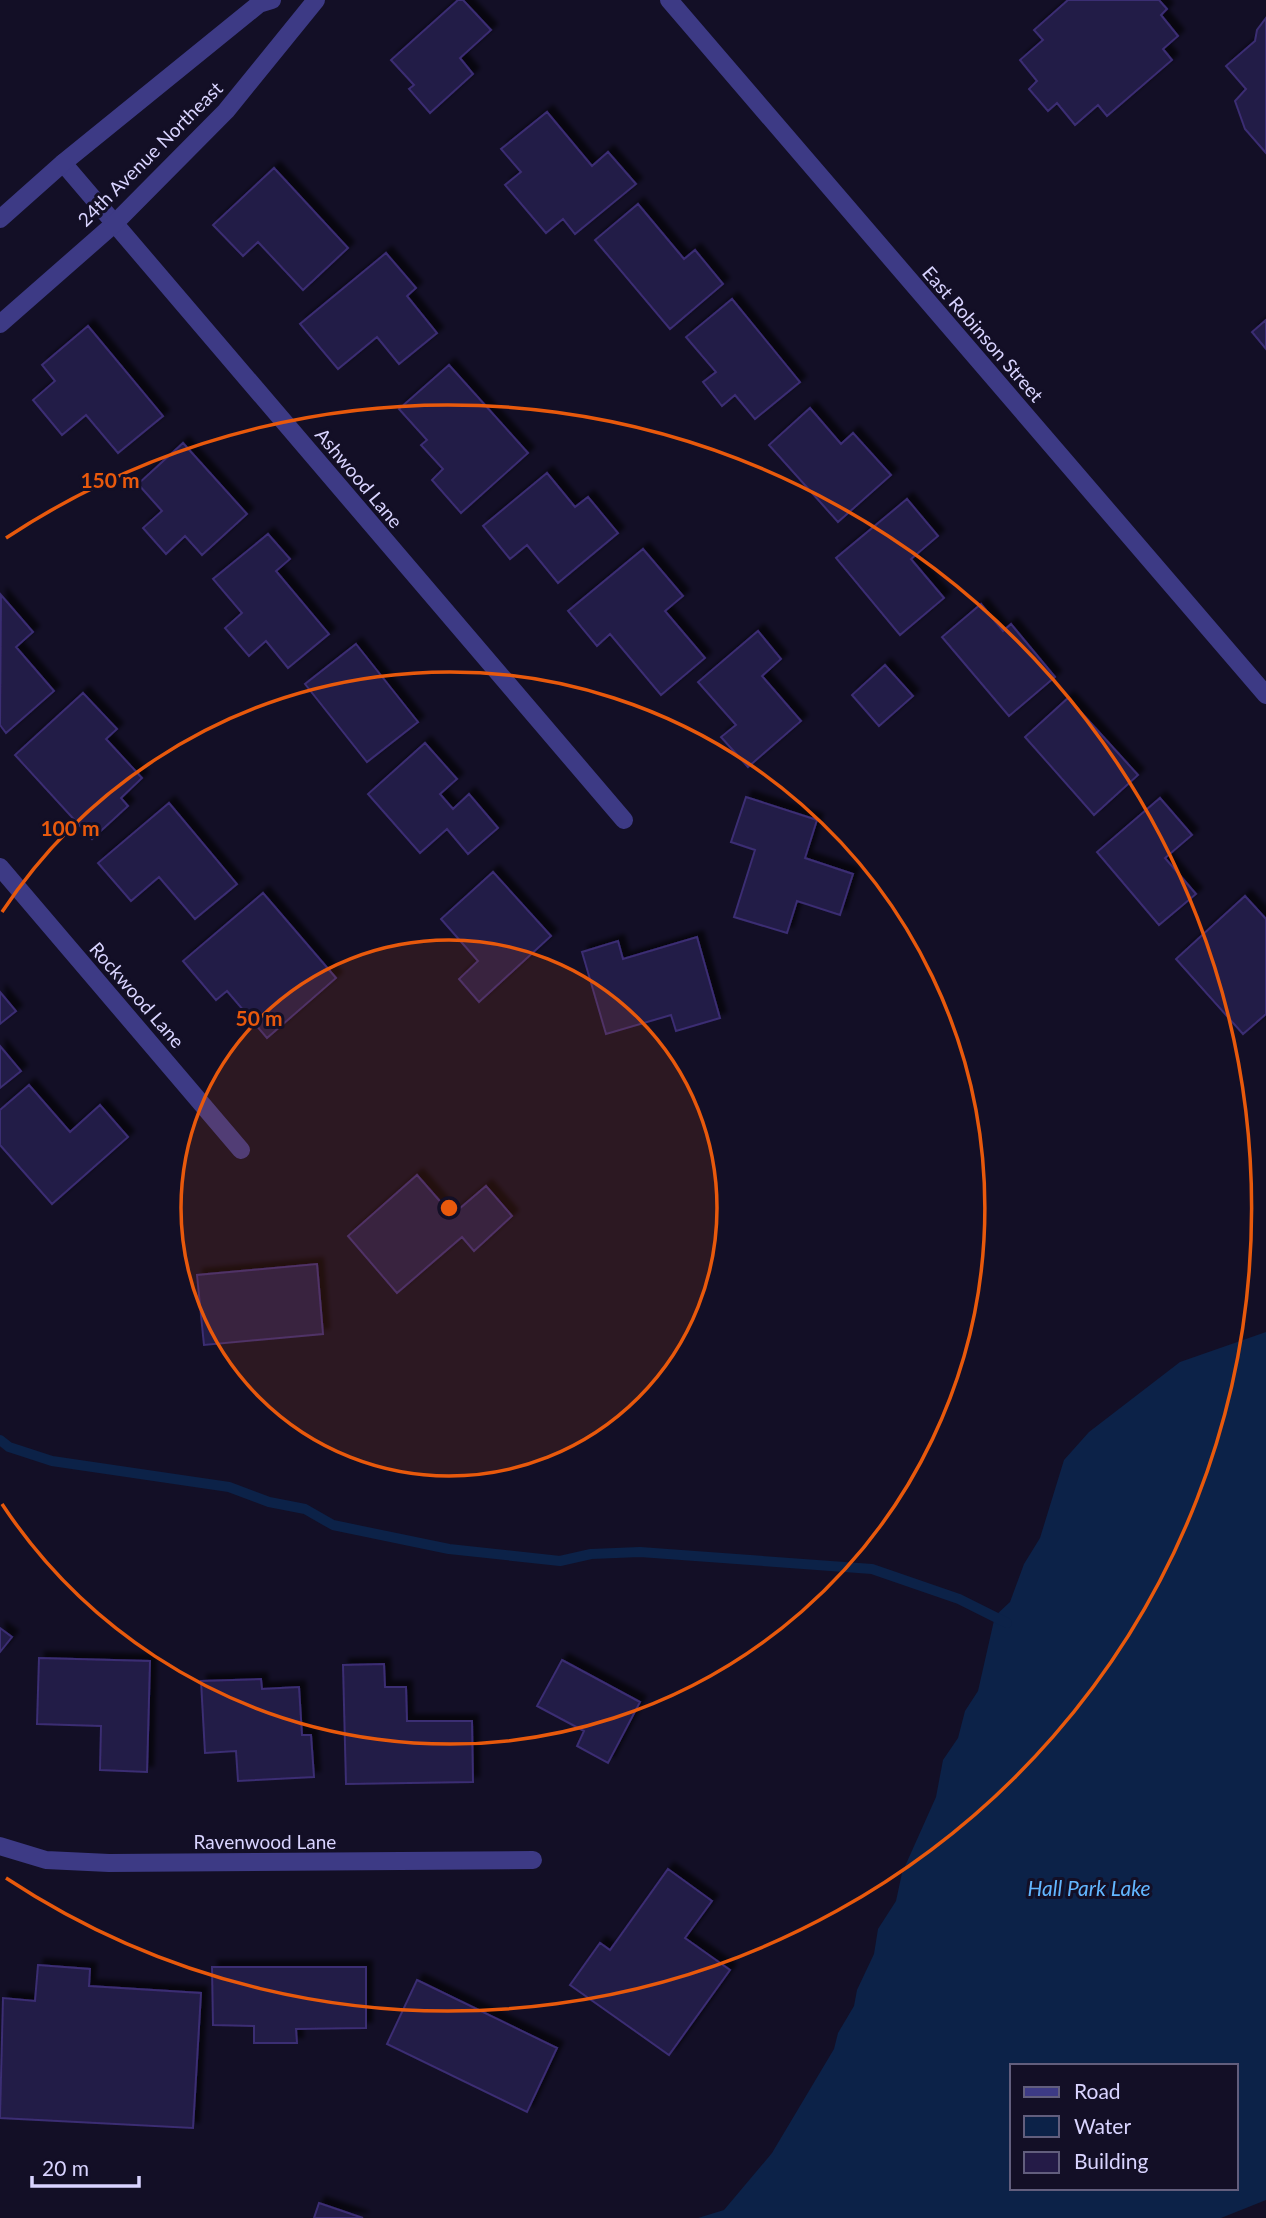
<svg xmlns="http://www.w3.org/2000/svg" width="1266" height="2218" font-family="Lato,sans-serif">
<defs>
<filter id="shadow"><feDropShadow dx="6" dy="-6" stdDeviation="2" flood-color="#0009"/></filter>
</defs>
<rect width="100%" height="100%" fill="#130f26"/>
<!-- water -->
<path fill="#0c2248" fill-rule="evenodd" d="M1266,1332V2200L1221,2218H698L724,2210L772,2153L834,2049L838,2033L854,2006L857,1990L874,1954L878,1929L896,1901L902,1873L936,1797L943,1760L958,1738L965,1711L978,1691L995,1616L1010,1602L1024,1564L1040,1538L1064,1460L1089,1432L1180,1362ZM1012,2066H1236V2188H1012Z"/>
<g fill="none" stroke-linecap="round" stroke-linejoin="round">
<!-- stream -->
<path stroke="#0c2248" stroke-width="10" d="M0,1440L9,1447L52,1461L229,1487L269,1502L305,1509L333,1525L449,1549L560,1561L591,1554L640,1552L872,1569L959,1599L1007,1623"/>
</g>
<!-- building -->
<path fill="#241b47" stroke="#3b2d73" stroke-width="2" filter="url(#shadow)" d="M458,0H463L491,30L460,58L473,74L430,113L409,89L414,85L391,60Z
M1068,0H1159L1167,9L1161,15L1178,36L1163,49L1172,60L1107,116L1098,105L1075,125L1057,103L1048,111L1029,89L1037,81L1020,60L1043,40L1034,30Z
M1266,18V153L1245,129L1235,101L1246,89L1226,66L1255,41L1257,30Z
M547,112L592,166L608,152L636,184L575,234L563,219L546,233L505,185L521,172L501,149Z
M274,168L348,248L303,290L258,242L243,256L213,225Z
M638,204L684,259L695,250L723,284L670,329L595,240Z
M386,253L416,288L407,296L437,333L399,364L377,337L338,369L300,324Z
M732,299L800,382L755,419L735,395L722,406L703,382L716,372L686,337Z
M1266,320V349L1252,332Z
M88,326L163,416L118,453L86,415L62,435L33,400L55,381L42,365Z
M449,365L528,453L461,513L432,480L443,469L421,445L427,440L399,409Z
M810,408L841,444L853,433L891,475L838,522L769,445Z
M183,443L247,514L202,555L185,536L166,554L143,528L162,511L138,484Z
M547,473L575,507L588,497L618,533L558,583L527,545L510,559L483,526Z
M907,499L938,536L911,559L944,598L900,635L836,558Z
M268,534L290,559L276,571L329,634L288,668L266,641L249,656L225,628L242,613L213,579Z
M643,549L683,596L665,611L705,658L661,695L610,634L597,646L568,611Z
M1,595L33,632L16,647L54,691L6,733L0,725Z
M981,604L1003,631L1011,624L1055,677L1009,716L942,637Z
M758,631L781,659L762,676L801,721L748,767L721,737L736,725L698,682Z
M356,644L418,722L367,762L305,684Z
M885,665L913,696L879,726L852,695Z
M83,693L117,729L106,739L142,778L121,798L128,806L92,839L15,755Z
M1068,698L1138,775L1094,815L1025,737Z
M425,743L457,779L440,794L453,809L469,794L498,828L468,854L447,829L420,853L368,794Z
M746,797L817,820L805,858L853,874L840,915L797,901L787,933L734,917L755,850L731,842Z
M1160,798L1192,835L1165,858L1196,894L1159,925L1097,852Z
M169,803L237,884L195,919L159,877L131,901L98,863Z
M493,872L551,936L479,1002L459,979L478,961L441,919Z
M263,893L336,978L267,1038L227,991L216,1000L183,961Z
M1245,896L1266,919V1014L1243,1034L1176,959Z
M697,937L720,1018L676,1031L671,1015L606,1034L582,952L618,941L623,959Z
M0,992L16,1011L0,1024Z
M0,1046L21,1071L0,1088Z
M29,1085L70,1132L100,1105L128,1137L52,1204L0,1145V1110Z
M417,1175L452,1215L486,1186L512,1216L474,1251L462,1237L397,1293L348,1236Z
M317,1264L323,1334L204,1345L197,1275Z
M0,1628L12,1637L0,1652Z
M39,1658L150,1661L147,1772L100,1770L101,1726L37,1724Z
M562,1660L640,1702L608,1763L577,1746L584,1731L537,1706Z
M384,1664L385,1687H406L407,1721H472L473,1782L346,1784L343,1665Z
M261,1679L262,1689L299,1687L302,1735H311L314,1777L238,1781L236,1751L205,1753L201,1681Z
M668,1869L712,1901L685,1938L730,1970L669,2055L570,1985L600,1943L610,1950Z
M38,1965L90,1969L89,1986L201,1993L193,2128L0,2118L3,1998L35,2001Z
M212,1967H366V2028L296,2029L297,2043H254V2026L213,2025Z
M417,1980L557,2048L527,2112L387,2044Z
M319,2203L363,2218H314Z"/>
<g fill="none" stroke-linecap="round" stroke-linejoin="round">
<!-- minor -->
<path stroke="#3d3a85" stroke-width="18" d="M63,163L624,820
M0,867L241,1150
M0,1846L46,1860L109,1863L533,1860"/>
<!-- tertiary -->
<path stroke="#3d3a85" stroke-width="18" d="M669,0L1266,695
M0,219L63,163L259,4L272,0
M0,324L114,224L226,111L316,0"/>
</g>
<!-- distance rings -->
<circle cx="449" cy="1208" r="268" fill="#e8590c" fill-opacity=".12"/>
<g fill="none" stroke="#e8590c" stroke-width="3.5">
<circle cx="449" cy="1208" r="268"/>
<path d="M2 912A536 536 0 1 1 2 1504"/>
<path d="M6 538A803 803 0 1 1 6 1878"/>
</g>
<g text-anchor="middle" stroke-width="6" stroke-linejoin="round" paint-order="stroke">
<!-- street labels -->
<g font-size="19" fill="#d9d4ff" stroke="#130f26">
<text transform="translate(150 154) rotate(-45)" y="7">24th Avenue Northeast</text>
<text transform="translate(983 334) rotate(49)" y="7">East Robinson Street</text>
<text transform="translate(359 478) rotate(50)" y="7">Ashwood Lane</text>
<text transform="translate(137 995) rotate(49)" y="7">Rockwood Lane</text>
<text x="265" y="1849">Ravenwood Lane</text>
</g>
<!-- water labels -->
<g font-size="21" font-style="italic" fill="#62b6ff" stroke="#130f26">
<text x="1089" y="1896">Hall Park Lake</text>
</g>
</g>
<circle cx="449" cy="1208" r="10" fill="#e8590c" stroke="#130f26" stroke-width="3.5"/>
<g font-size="21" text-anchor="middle" font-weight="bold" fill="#e8590c" stroke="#130f26" stroke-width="6" stroke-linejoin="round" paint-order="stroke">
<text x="110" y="488">150 m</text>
<text x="70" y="836">100 m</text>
<text x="259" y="1026">50 m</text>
</g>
<!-- legend -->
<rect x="1010" y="2064" width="228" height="126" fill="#130f26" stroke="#625e7d" stroke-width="2"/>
<rect x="1024" y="2087" width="35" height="10" fill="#3d3a85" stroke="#625e7d" stroke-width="2"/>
<text x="1074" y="2099" font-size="21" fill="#d9d4ff">Road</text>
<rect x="1024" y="2116" width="35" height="21" fill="#0c2248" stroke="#625e7d" stroke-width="2"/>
<text x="1074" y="2134" font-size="21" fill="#d9d4ff">Water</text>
<rect x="1024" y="2152" width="35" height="21" fill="#241b47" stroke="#625e7d" stroke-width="2"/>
<text x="1074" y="2169" font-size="21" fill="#d9d4ff">Building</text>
<!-- scale -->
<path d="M32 2176v10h107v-10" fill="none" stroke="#d9d4ff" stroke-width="3.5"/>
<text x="42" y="2176" font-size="21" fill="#d9d4ff" stroke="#130f26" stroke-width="5" paint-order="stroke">20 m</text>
</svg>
